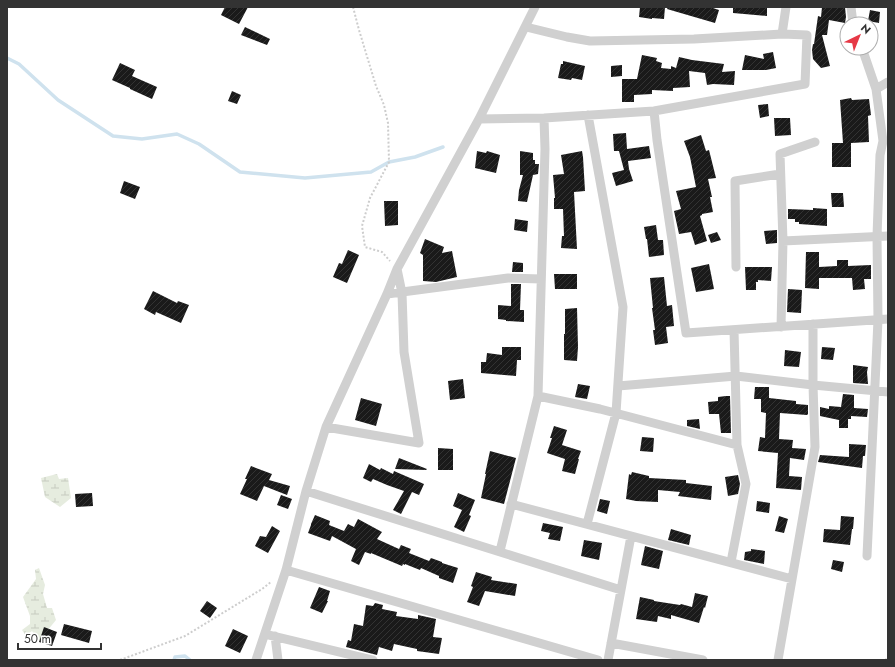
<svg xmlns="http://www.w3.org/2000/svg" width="895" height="667" font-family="Jost,sans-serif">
<defs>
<pattern id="wetland-marsh" width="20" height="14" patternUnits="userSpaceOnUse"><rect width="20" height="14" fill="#e6ecdf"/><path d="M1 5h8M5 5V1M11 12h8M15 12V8" fill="none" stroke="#c6cbc0"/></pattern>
<pattern id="building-hatch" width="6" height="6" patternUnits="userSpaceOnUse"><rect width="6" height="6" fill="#1a1a1a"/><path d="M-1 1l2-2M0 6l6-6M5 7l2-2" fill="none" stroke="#333"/></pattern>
</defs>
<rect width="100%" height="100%" fill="#fff"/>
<!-- wetland -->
<path fill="url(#wetland-marsh)" d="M57,474L59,479L68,478L71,498L60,507L45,497L41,478Z
M39,568L45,585L43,594L47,608H52L56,620L39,641L32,631L26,636L22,630L30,624V616L23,597L36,579L35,570Z"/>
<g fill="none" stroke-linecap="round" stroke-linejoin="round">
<!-- stream -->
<path stroke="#cfe2ee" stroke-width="3.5" d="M7,58L19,64L58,100L113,136L142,139L177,134L199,144L240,172L305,178L371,172L389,162L415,157L443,147
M174,660L175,657L185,656L190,660"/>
</g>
<!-- building -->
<path fill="url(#building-hatch)" d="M225,7H248L239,24L221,15Z
M640,7H665L664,19L652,18V19L639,17Z
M668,7H710L719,10L715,23L667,9Z
M733,7H767V16L733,13Z
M822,7H845L846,17L845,23L829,20L827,35H822L830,66L821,68L813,59L812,50L813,44H814L818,16L821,17Z
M870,10L880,12L879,23L868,21Z
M245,27L270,39L267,45L241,35Z
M773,52L776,68L766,70H742L745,55L764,59L763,54Z
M642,55L657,58L656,61L662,63L661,68L671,69V66L676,68L679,57L692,60L724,64L722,72L735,71L734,85L713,84L707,85L705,73L689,71L690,87L673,88V91L652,90V94L634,95V102H622V79H637Z
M563,61L585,66L582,80L572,78L571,80L558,78L561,64H563Z
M120,63L135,70L132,76L157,87L152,99L130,89V88L112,80Z
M622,65V76L611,77V66Z
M232,91L241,95L237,104L228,101Z
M851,98L852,100L869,99L871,115L868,116L869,142L851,143V167H832V143H843L840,100Z
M768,104L769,116L760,118L758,105Z
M774,118H790L791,135L775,136Z
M626,133L627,149L649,146L651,158L628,161L629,169L633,181L616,186L612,173L624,170L619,151H614L613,134Z
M701,135L706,151L709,150L716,178L708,179L712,197H710L713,212L702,214V215L700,216L707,241L695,245L691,232L679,234L674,211L681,209L676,191L696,187L690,157L684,141Z
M477,151L486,153L487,151L500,155L496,173L475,168Z
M520,151L533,153V160H535V164H539L538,174L533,175L527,202L518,201L519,190L523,175H520Z
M582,151L583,157L585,191L574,192L577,249L561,248L562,236H564L563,209H554V198H555L553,175L564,174L561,155Z
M124,181L140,187L135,199L120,193Z
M831,193H843L844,207H832Z
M384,201H398V225L385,226Z
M813,208L827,209V226L799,224V222H795V219H788V209L813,210Z
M515,219L528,221L527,232L514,230Z
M656,225L658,240H663L664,255L649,257L647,239H646L644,227Z
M777,230V243L766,244L764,231Z
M717,232L721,240L711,243L708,235Z
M425,239L444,247L442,253L452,251L457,277L436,282L423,281V255L420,253Z
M348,250L359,255L347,283L333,277L339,263L342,264Z
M806,252H819V267L837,266V260H848V266L871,265V279H864L865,289L853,290L852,278H819V289L805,288Z
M513,262L523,263V272H512Z
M709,264L714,289L696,292L691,268Z
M745,267H772L771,281L758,280V282H756V290H746Z
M554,274H577V289H555Z
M664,277L667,306L672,305L674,326L666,327L668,343L655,345L653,330H655L652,308H653L650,278Z
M511,284H521L520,310H524V322L506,321V320L498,319V305L511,306Z
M788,289L802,290L801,313L787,312Z
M153,291L177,303L178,301L189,305L181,323L156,312L155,315L144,309Z
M577,308L578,347L577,361L564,360V334H565V309Z
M502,347H521V360H517L516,376L481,373V362H486L487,353L502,355Z
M822,347L835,348L833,360L821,359Z
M785,350L801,352L799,367L784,366Z
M853,365L868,367L867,372L868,384L853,383Z
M463,379L465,398L450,400L448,381Z
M578,384L590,386L587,399L575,397Z
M755,387H769V398L796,401V404L808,405V414L807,415L780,413L779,439L793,440L792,448L806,449L804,460L790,458L789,476L802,477L801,490L776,488L778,453L758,451L760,437L765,438L766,413L761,412V399H754Z
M843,394L854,395V408L868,409L867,417L851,416V419H848V428H839V420L820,416V407L829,409V406L841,407Z
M726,396H730L731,433H721L719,414H709L708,402L718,401V397Z
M361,398L382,404L376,426L355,420Z
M699,419L700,429L687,426V420Z
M554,426L567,430L562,445L581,451L578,459H579L575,474L562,471L565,459L547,453L552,438H550Z
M642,437L654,438L653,452L640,451Z
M849,444L866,445L865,456H863L862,468L818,462L820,455L849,457Z
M438,448L453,449V470H438Z
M490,451L516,458L504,504L481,498L486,474H485Z
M399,458L427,469L426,470L395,469Z
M369,464L380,470L381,468L393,474L394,471L424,484L419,495L412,492L401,514L393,510L404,491L387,485L373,479L371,482L363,478Z
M251,466L272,474L269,480L290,486L287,495L264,486L257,501L240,494L247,479H245Z
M632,472L649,476V478L686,480V483L712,486L711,500L678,496L680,492L658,490V502L636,501L626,499L629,474L631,475Z
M738,475L740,484L738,494L728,496L725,477Z
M92,493L93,506L76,507L75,494Z
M458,493L475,500L469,515L471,516L464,532L454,527L462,510L453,506Z
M281,495L292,499L288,509L277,505Z
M600,499L610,501L607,514L597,511Z
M757,501L770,503L769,513L756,511Z
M315,515L330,521L329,525L344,531L348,524L354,527L358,519L382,532L377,539L399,549L401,545L411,549L409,553L429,561L431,558L442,562V563L458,568L453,583L439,578V576L421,568L420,570L405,564V565L403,564L402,566L371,553V554L365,552L359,565L351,561L356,549L332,536L330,541L308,533L311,525V524Z
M779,516L788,519L784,533L775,531Z
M841,516L854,517L853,529H852L850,545L823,542L824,529L840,530Z
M543,523L563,527L560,541L548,539L550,533L541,531Z
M272,526L280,531L268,553L255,546L260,536L266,537Z
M671,529L691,535L689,545L668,540Z
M584,540L602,543L599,560L581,556Z
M645,546L663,551L659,569L641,565Z
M751,549L765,551L764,564L744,560L745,552L751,551Z
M833,560L844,562L842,572L831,569Z
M476,572L492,577L491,580L517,584L515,596L485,591L479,606L467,602L473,587L471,586Z
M319,587L330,591L327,601H328L322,613L310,608Z
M695,593L708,596L705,608L704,607L699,623L671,615V619L658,616L657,622L636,619L640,597L654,600V601L680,605L681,604L692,607Z
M207,601L217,608L210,618L200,611Z
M375,603L383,605L382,609L397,612L396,616L418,619V615L436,619L433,637L442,638L439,654L417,651V649L394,644L392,651L379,647L377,655L346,647L348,640L351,641L354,624L363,626L366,605L373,606Z
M64,624L92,631L89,643L61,635Z
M44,627L57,632L52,646L39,642Z
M233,629L248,636L240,653L225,646Z"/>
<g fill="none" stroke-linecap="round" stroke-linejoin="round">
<!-- path -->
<path stroke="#cdcdcd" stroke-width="2" stroke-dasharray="2 2" stroke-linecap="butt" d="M353,7L359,30L376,86L384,105L388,123L389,162L370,198L362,226L365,247L382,252L390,261
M120,660L185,636L262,589L271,582
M885,660L888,658"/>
<!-- minor -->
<path stroke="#d0d0d0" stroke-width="9" d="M851,7L853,24
M782,34L786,7
M862,48L876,89L883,141L880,155L877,236L878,320L867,556
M876,89L888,82
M654,111L657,140L686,333L888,319
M479,119L544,118L654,111L805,84L807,35L782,34L694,39L590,41L567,37L526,27
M783,241L888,236
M736,267L735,181L780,174
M387,294L508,278L541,279
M781,327L783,241L780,154L815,142
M618,386L736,376L813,385L888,392
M538,396L600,409L737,445
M326,427L419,443L404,352L402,293L397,269
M306,491L621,590
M511,504L792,579
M587,524L616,413L623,307L588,115
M500,551L538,396L545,149L544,118
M731,562L746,484L737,445L734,330
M286,570L598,660
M265,634L373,660
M275,636L278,660
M611,643L703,660
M256,660L286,570L306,491L326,427L387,294L397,269L479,119L535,7
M608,660L631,536
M778,660L815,447L813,385V324"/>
</g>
<!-- border -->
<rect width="895" height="667" fill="none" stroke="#333333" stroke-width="16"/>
<!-- north arrow -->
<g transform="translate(859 36) rotate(43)"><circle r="19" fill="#ffffff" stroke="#adadad"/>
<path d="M0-3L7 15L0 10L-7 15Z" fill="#e63946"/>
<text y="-6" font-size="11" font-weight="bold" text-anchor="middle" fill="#333333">N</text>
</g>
<!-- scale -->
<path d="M18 643v6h83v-6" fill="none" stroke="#333333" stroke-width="2"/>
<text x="24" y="643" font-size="12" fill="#333333" stroke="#ffffff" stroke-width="3" paint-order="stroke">50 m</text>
</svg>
